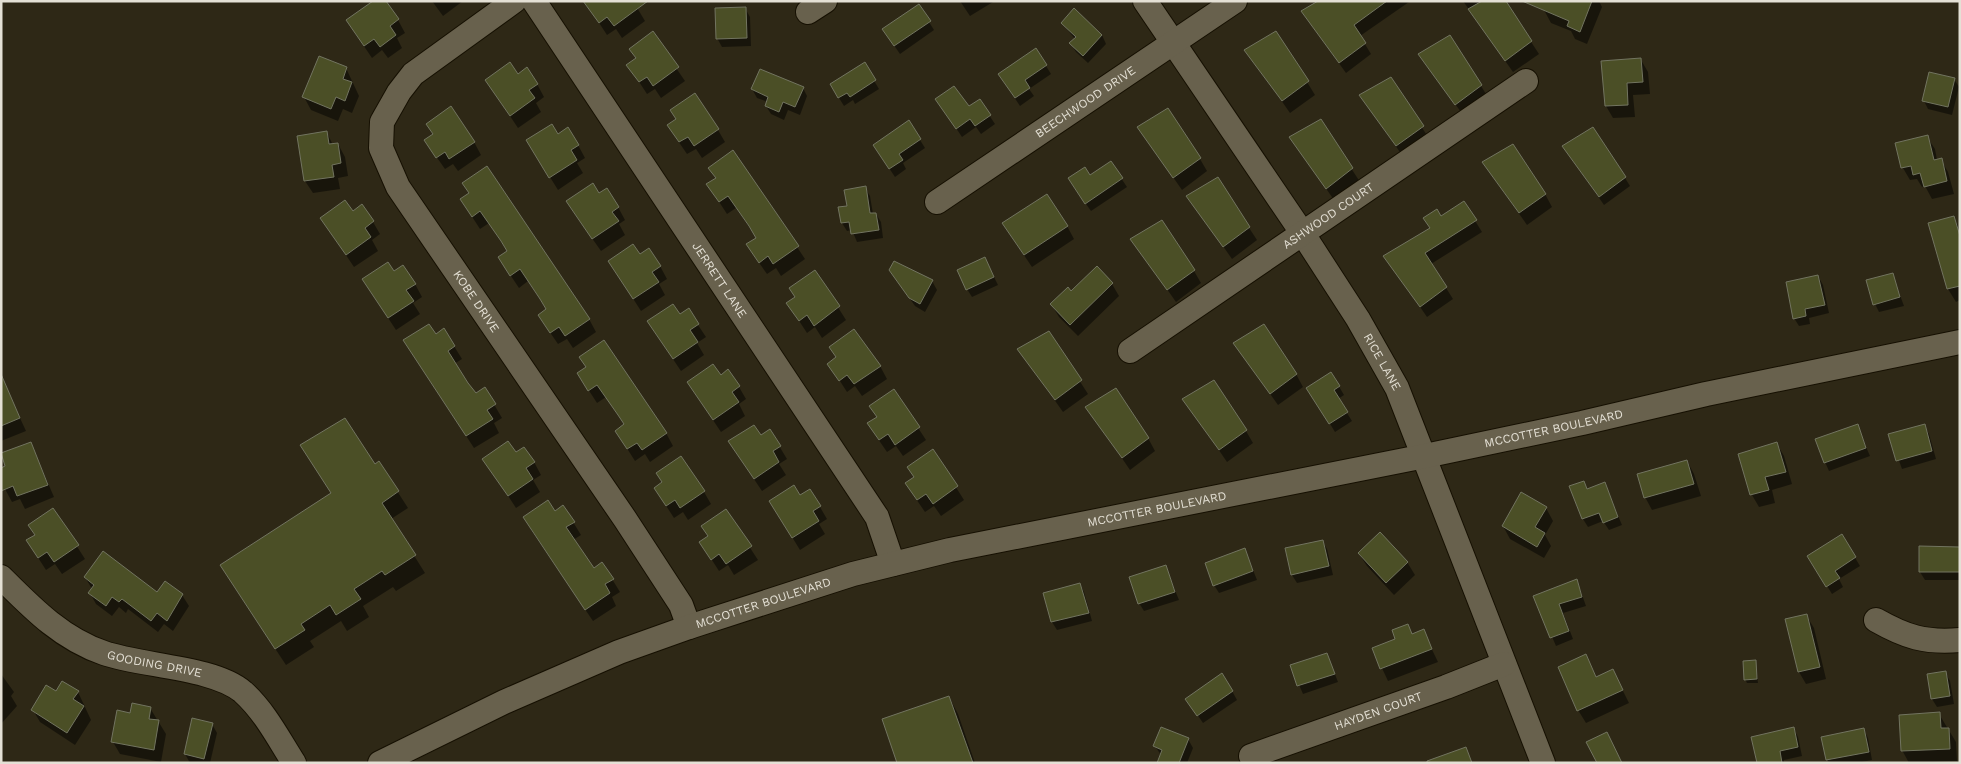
<svg xmlns="http://www.w3.org/2000/svg" width="1961" height="764" font-family="'Work Sans',sans-serif">
<rect width="100%" height="100%" fill="#2e2816"/>
<!-- shadow -->
<path fill="#0007" d="M432,1H463L443,16Z
M633,1L645,21L622,38L616,29L607,35L588,6Z
M960,1H993V2L970,16Z
M1355,1L1409,2L1360,36L1371,54L1346,73L1310,23Z
M1463,1H1504L1539,54L1513,72Z
M1548,1H1599L1602,7L1587,44L1575,39L1571,31L1551,23L1544,10Z
M919,6L934,30L900,54L889,38Z
M745,8L750,17L751,46L722,47L717,38Z
M398,20L405,33L397,38L402,48L388,58L382,50L372,58L355,33Z
M1062,23L1102,35L1106,44L1088,63L1076,52L1071,44L1075,39Z
M652,33L685,81L661,98L655,89L647,94L628,65L636,59L631,49Z
M1036,50L1051,74L1029,89L1034,96L1020,106L1004,82Z
M1246,50L1307,82L1315,95L1290,113Z
M1641,60L1648,72L1650,94L1633,95L1635,117L1613,118L1606,106Z
M1424,62L1481,86L1486,94L1461,112Z
M864,64L879,89L855,104L853,100L844,106L831,85Z
M346,68L359,96L352,113L343,109L338,121L311,110L304,97Z
M517,75L537,84L544,97L536,103L541,112L518,128L486,80Z
M1390,78L1430,140L1404,158L1361,96Z
M1954,79L1959,87L1952,115L1928,109L1924,101Z
M803,88L807,96L800,115L788,110L784,120L771,114L766,106L768,102L757,98L752,89Z
M979,100L995,124L981,134L976,127L962,137L942,107L968,108Z
M1320,120L1360,182L1334,200L1291,138Z
M427,124L474,142L481,155L458,171L453,164L445,169L433,152V135Z
M1138,127L1200,159L1207,171L1182,190Z
M718,130L725,142L702,158L696,149L687,154L676,138Z
M327,133L333,145L338,144L345,157L348,176L338,178L340,189L313,193L305,181Z
M558,135L578,145L585,158L577,163L583,173L558,190L535,153Z
M1927,137L1935,149L1937,160H1941L1948,172L1954,194L1932,199L1925,186L1922,187L1917,179L1910,180L1903,168Z
M920,140L925,148L903,163L906,169L895,177L879,153Z
M1563,146L1625,178L1630,186L1604,205Z
M1111,163L1127,187L1091,211L1074,187Z
M1483,163L1545,194L1552,207L1527,225Z
M710,168L797,247L805,259L781,276L776,268L767,274L755,257L757,238L736,208L727,214L708,185L716,179Z
M1217,179L1257,240L1232,259L1188,196Z
M865,188L870,196L873,214H876L881,222L883,238L857,242L852,230L847,231L842,223L840,209L848,207Z
M470,194L589,319L596,332L573,348L567,339L558,344L547,328V310L528,281L519,288L507,270L508,252L489,223L480,229L469,212L462,200Z
M599,195L618,207L625,220L619,224L625,235L601,251L575,214Z
M1464,203L1482,232L1431,264L1453,299L1427,317L1385,256L1431,229L1440,217Z
M353,212L373,222L380,234L372,240L378,251L354,267L321,218Z
M1953,217L1960,229V300L1956,302L1948,289L1929,224Z
M1067,226L1074,239L1032,267L1011,236Z
M1132,239L1194,271L1201,283L1176,302Z
M639,255L660,266L667,279L659,284L665,295L641,311L609,261Z
M989,267L998,285L972,297L967,289Z
M815,271L846,320L822,338L815,327L807,333L788,304L796,298Z
M394,273L415,284L422,297L413,303L420,314L396,330L371,292Z
M1892,274L1904,306L1879,312L1875,304Z
M1818,276L1823,285L1829,313L1809,318L1810,324L1799,326L1794,318Z
M896,279L932,281L937,290L925,312L915,306Z
M1112,284L1119,296L1078,336L1059,317L1051,304L1071,292Z
M688,310L706,337L697,343L704,355L681,371L656,334Z
M444,330L462,359L454,364L476,395L485,389L502,418L494,423L499,433L474,448L412,353Z
M1048,332L1088,394L1063,412L1019,350Z
M1234,343L1296,374L1303,387L1278,405Z
M830,347L880,366L887,379L862,396L855,386L847,392L829,364L837,358Z
M587,368L666,433L673,446L650,462L645,454L635,461L616,431L625,425L606,397L597,403L586,386Z
M1331,373L1344,395L1338,399L1352,421L1335,432L1313,396Z
M720,376L739,387L746,399L739,404L745,416L721,432L696,395Z
M1,377L26,431L1,441Z
M894,391L926,440L903,456L896,446L887,452L876,436L878,418Z
M1184,399L1246,431L1253,443L1227,462Z
M1087,407L1148,438L1155,451L1130,470Z
M1924,425L1929,434L1936,459L1902,469L1890,435Z
M1857,426L1870,456L1829,471L1825,462Z
M770,431L787,459L779,464L786,475L762,491L737,454Z
M31,444L54,497L25,509L20,499L12,502L5,489L7,467Z
M1777,444L1784,456L1792,484L1772,490L1775,503L1759,507L1752,495L1740,454Z
M302,446L375,465L379,463L408,508L391,519L425,573L396,591L393,587L363,606L369,617L347,631L341,621L310,641L314,647L286,665L231,582L332,494Z
M933,451L964,500L941,516L934,506L925,512L914,496Z
M484,459L534,462L541,475L533,480L540,492L516,508Z
M1687,461L1694,474L1701,496L1652,510L1645,497Z
M1583,482L1588,490L1604,483L1622,525L1609,530L1603,521L1588,527L1583,519Z
M810,490L827,519L819,524L825,534L800,550L778,514Z
M704,492L711,504L688,520L683,512L674,518L663,501Z
M1546,508L1553,521L1545,535L1551,546L1544,558L1510,539L1503,526Z
M53,509L85,559L62,574L55,564L46,570L35,553V536L29,525Z
M726,511L758,560L734,575L728,565L719,571L701,543L709,537Z
M555,513L573,522L581,535L573,540L593,570L612,579L620,592L612,597L616,606L593,621L531,530Z
M1842,536L1860,566L1839,579L1843,587L1832,594L1809,556Z
M1322,541L1327,549L1333,575L1297,583L1292,575Z
M1960,548V580H1925L1920,572Z
M1245,550L1257,580L1219,593L1214,585Z
M1359,554L1407,562L1415,575L1394,595L1367,566Z
M1165,566L1179,600L1144,611L1139,603Z
M85,577L157,594L166,582L182,595L189,606L173,631L164,624L158,632L128,609L126,613L119,607L112,616L96,604L90,593L92,589Z
M1577,581L1586,606L1563,613L1573,639L1556,646L1535,597Z
M1080,584L1084,592L1092,621L1057,630L1052,622L1044,593Z
M1806,615L1814,628L1826,679L1806,684L1799,672Z
M1423,631L1438,662L1388,681L1373,649Z
M1327,654L1338,682L1303,694L1291,666Z
M1585,656L1597,678L1613,671L1629,703L1586,723L1578,710Z
M1755,661L1758,683H1747L1745,679Z
M1945,672L1950,681L1954,704L1937,707L1932,699Z
M1,674L14,692L11,696L17,706L1,724Z
M1232,691L1237,700L1203,723L1192,707Z
M78,692L91,720L75,745L40,722L33,710L56,693Z
M949,697L958,714L975,763H898Z
M150,708L166,734L161,762L120,754L113,742L131,714Z
M1939,714L1956,742L1957,761L1909,763L1902,750Z
M193,720L212,724L217,733L210,763H190L185,754Z
M1794,729L1798,737L1802,756L1784,760V763H1758Z
M1864,730L1868,738L1872,760L1857,763H1829L1827,759Z
M1188,739L1193,748L1187,763H1158L1161,755L1155,746Z"/>
<!-- building -->
<path fill="#4b4f26" stroke="#727460" d="M373,1H386L399,19L390,26L396,35L380,47L374,39L364,46L346,20Z
M583,1H648L614,26L607,17L599,23Z
M1318,1H1387L1354,25L1366,43L1339,63L1301,11Z
M1482,1H1506L1532,41L1505,61L1468,9Z
M1522,1H1592L1580,32L1567,26L1569,21Z
M919,4L931,21L894,46L882,29Z
M746,7L747,38L716,39L715,8Z
M1074,8L1102,35L1083,56L1069,43L1076,37L1061,23Z
M653,31L679,67L653,86L647,77L639,82L626,65L636,58L629,49Z
M1276,31L1309,81L1282,101L1244,50Z
M1450,35L1482,85L1455,105L1418,54Z
M1036,48L1047,65L1025,80L1030,88L1015,98L998,74Z
M319,56L347,67L343,79L352,82L345,101L336,97L331,109L302,97Z
M1641,58L1643,82L1627,83L1628,105L1605,106L1601,61Z
M510,62L518,74L527,67L538,84L529,90L535,98L510,116L485,80Z
M865,62L876,80L850,97L847,93L838,98L830,84Z
M760,69L804,87L795,107L783,102L779,112L765,106L768,97L751,89Z
M1929,72L1955,78L1948,107L1922,101Z
M1391,77L1424,126L1396,146L1359,95Z
M954,86L969,106L980,99L991,115L975,126L970,119L956,129L935,99Z
M695,93L719,129L694,146L688,137L679,142L667,125L676,119L670,110Z
M451,106L475,142L449,159L445,152L436,158L424,140L433,134L426,124Z
M1168,108L1201,158L1173,178L1137,127Z
M1321,119L1353,168L1326,189L1289,137Z
M909,120L921,139L899,154L903,160L889,169L873,145Z
M552,124L558,134L568,127L579,145L571,150L577,160L549,178L526,140Z
M1593,127L1626,177L1599,197L1562,146Z
M327,131L329,144L338,143L341,163L332,165L334,177L304,181L297,136Z
M1928,135L1934,160L1942,158L1947,181L1924,187L1920,173L1913,175L1911,166L1901,168L1895,143Z
M1513,144L1546,194L1519,213L1482,162Z
M733,150L799,246L773,264L768,256L759,263L746,244L756,238L749,226L728,196L719,202L706,184L716,178L708,168Z
M1111,161L1123,178L1085,204L1068,178L1085,167L1090,175Z
M487,166L590,319L565,336L559,327L550,333L538,315L546,309L540,299L520,269L510,276L498,257L507,251L501,241L480,211L472,217L460,199L469,193L462,183Z
M1218,177L1250,227L1223,247L1186,196Z
M593,183L599,193L607,188L619,207L612,212L619,221L592,239L566,201Z
M866,186L870,213H876L879,230L851,234L849,222L841,223L838,207L847,206L844,190Z
M1047,194L1068,226L1024,255L1002,223Z
M345,200L353,211L362,204L374,221L365,228L371,237L346,255L320,218Z
M1464,201L1477,220L1425,253L1447,287L1420,307L1383,256L1430,228L1423,218L1437,209L1441,216Z
M1954,216L1960,236V286L1947,289L1928,223Z
M1162,220L1195,270L1167,290L1130,239Z
M633,244L640,254L649,248L661,266L652,272L659,282L633,299L608,261Z
M985,257L994,277L966,290L957,270Z
M894,261L933,280L920,304L909,298L889,270Z
M388,262L394,271L403,265L416,284L406,290L414,301L388,318L362,279Z
M1097,266L1113,283L1070,325L1050,304L1068,287L1071,291Z
M815,270L840,306L814,326L807,315L799,321L786,303L795,297L789,288Z
M1893,273L1900,297L1873,305L1866,280Z
M1818,275L1825,305L1805,309L1806,316L1793,319L1786,282Z
M673,304L680,314L689,308L699,324L690,330L698,342L673,359L647,321Z
M429,324L436,334L444,328L455,346L448,351L468,383L476,393L485,387L496,404L487,410L493,419L466,436L403,340Z
M1264,324L1297,374L1270,394L1233,343Z
M854,329L881,366L854,384L847,375L839,381L827,364L836,357L829,347Z
M1049,331L1082,380L1055,400L1017,349Z
M604,340L667,433L642,450L637,443L627,449L615,431L624,424L618,415L597,385L588,391L577,373L586,367L579,357Z
M713,364L721,375L728,369L740,386L732,392L739,402L713,420L687,382Z
M1331,372L1340,386L1334,390L1348,412L1329,424L1306,388Z
M1,374L20,418L1,426Z
M1214,380L1247,430L1219,450L1182,399Z
M1116,388L1149,438L1122,458L1085,407Z
M894,389L920,427L895,445L888,434L879,440L867,423L877,417L869,406Z
M345,418L375,464L379,461L399,491L382,503L416,555L385,575L382,571L354,589L361,599L336,615L330,605L301,624L305,630L275,649L220,565L331,493L300,445Z
M1858,424L1866,448L1824,463L1815,439Z
M1925,424L1932,451L1896,461L1888,434Z
M754,425L761,435L770,429L781,446L773,451L779,462L754,479L728,441Z
M508,441L516,452L524,447L535,462L526,468L533,479L508,496L482,459Z
M31,442L48,485L17,496L13,486L1,491V468L5,466L1,453Z
M1777,442L1786,472L1765,477L1769,490L1750,495L1738,454Z
M933,449L958,486L933,504L926,494L917,500L905,483L914,477L907,467Z
M681,456L705,491L680,508L675,500L666,506L654,488L662,482L656,473Z
M1687,460L1694,484L1644,498L1637,474Z
M1584,481L1587,489L1605,482L1618,517L1603,523L1599,513L1582,519L1569,486Z
M794,485L800,495L810,489L821,506L813,511L819,521L792,538L769,501Z
M1521,492L1547,507L1535,527L1545,533L1537,547L1502,526Z
M548,500L555,511L563,505L575,522L566,527L594,568L602,562L614,579L605,584L610,593L585,610L523,517Z
M53,508L79,545L54,562L47,552L38,558L26,540L35,535L28,525Z
M726,509L752,546L726,564L719,554L711,560L699,542L708,536L701,526Z
M1380,532L1408,562L1386,583L1358,553Z
M1842,534L1856,557L1835,571L1840,578L1826,587L1807,556Z
M1323,540L1329,566L1291,575L1285,548Z
M1919,546L1960,547V572H1919Z
M1245,548L1253,571L1213,586L1205,563Z
M103,551L157,592L165,581L183,594L167,621L157,613L151,621L122,599L119,602L112,597L106,606L88,593L94,585L84,577Z
M1166,565L1175,592L1138,604L1129,577Z
M1577,579L1582,597L1559,604L1569,631L1550,638L1533,596Z
M1080,583L1089,613L1051,622L1043,593Z
M1807,614L1820,667L1798,672L1785,619Z
M1408,624L1412,634L1424,629L1432,649L1380,669L1372,648L1395,639L1392,630Z
M1327,653L1335,674L1297,686L1290,665Z
M1586,654L1596,677L1613,669L1623,690L1577,711L1558,667Z
M1756,660L1757,679L1744,680L1743,661Z
M1946,671L1950,696L1931,699L1927,674Z
M1222,673L1233,691L1197,716L1185,699Z
M62,681L79,691L73,699L84,706L67,733L31,710L46,685L56,691Z
M949,696L973,763H897L882,719Z
M132,703L151,707L149,719L159,720L154,750L111,742L117,710L130,713Z
M1940,712L1941,728H1949L1950,749L1901,751L1899,715Z
M192,718L213,723L204,759L184,754Z
M1161,727L1189,738L1179,763H1157L1162,750L1153,746Z
M1794,727L1798,747L1780,751L1782,763H1757L1751,737Z
M1864,728L1869,752L1826,760L1821,737Z
M1607,732L1622,763H1597L1586,742Z
M1466,747L1472,763H1427V761Z"/>
<g fill="none" stroke-linecap="round" stroke-linejoin="round">
<defs>
<g id="minor">
<path id="s1" d="M514,1L413,74L399,92L382,122L381,148L398,187L625,519L681,605L689,627"/>
<path id="s2" d="M534,1L877,517L893,564"/>
<path id="s3" d="M1145,1L1303,234L1358,319L1397,388L1543,763"/>
<path d="M808,12L825,1"/>
<path id="s4" d="M937,202L1235,1"/>
<path id="s5" d="M1130,351L1526,81"/>
<path id="s6" d="M1,577C32,608 62,639 104,653C141,666 214,667 243,692C265,712 278,738 294,763"/>
<path d="M1876,620C1906,637 1925,643 1960,640"/>
<path id="s7" d="M1251,756L1446,687L1504,664"/>
<path id="s8" d="M380,763L504,702L619,652L689,627L853,574L950,550L1425,456L1582,423L1706,394L1960,342"/>
</g>
</defs>
<!-- minor casing -->
<use href="#minor" stroke="#161002" stroke-width="26"/>
<!-- minor -->
<use href="#minor" stroke="#68614d" stroke-width="24"/>
</g>
<g text-anchor="middle" stroke-width="4.5" stroke-linejoin="round" paint-order="stroke">
<!-- street labels -->
<g font-size="12" fill="#e4e0d5" stroke="#141109">
<text dy="4" stroke="none"><textPath href="#s4" startOffset="179">BEECHWOOD DRIVE</textPath></text>
<text dy="4" stroke="none"><textPath href="#s5" startOffset="240">ASHWOOD COURT</textPath></text>
<text dy="4" stroke="none"><textPath href="#s2" startOffset="335">JERRETT LANE</textPath></text>
<text dy="4" stroke="none"><textPath href="#s1" startOffset="389">KOBE DRIVE</textPath></text>
<text dy="4" stroke="none"><textPath href="#s3" startOffset="432">RICE LANE</textPath></text>
<text dy="4" stroke="none"><textPath href="#s8" startOffset="1226">MCCOTTER BOULEVARD</textPath></text>
<text dy="4" stroke="none"><textPath href="#s8" startOffset="821">MCCOTTER BOULEVARD</textPath></text>
<text dy="4" stroke="none"><textPath href="#s8" startOffset="416">MCCOTTER BOULEVARD</textPath></text>
<text dy="4" stroke="none"><textPath href="#s6" startOffset="181">GOODING DRIVE</textPath></text>
<text dy="4" stroke="none"><textPath href="#s7" startOffset="135">HAYDEN COURT</textPath></text>
</g>
</g>
<!-- border -->
<rect width="1961" height="764" fill="none" stroke="#e4e0d5" stroke-width="5"/>
</svg>
